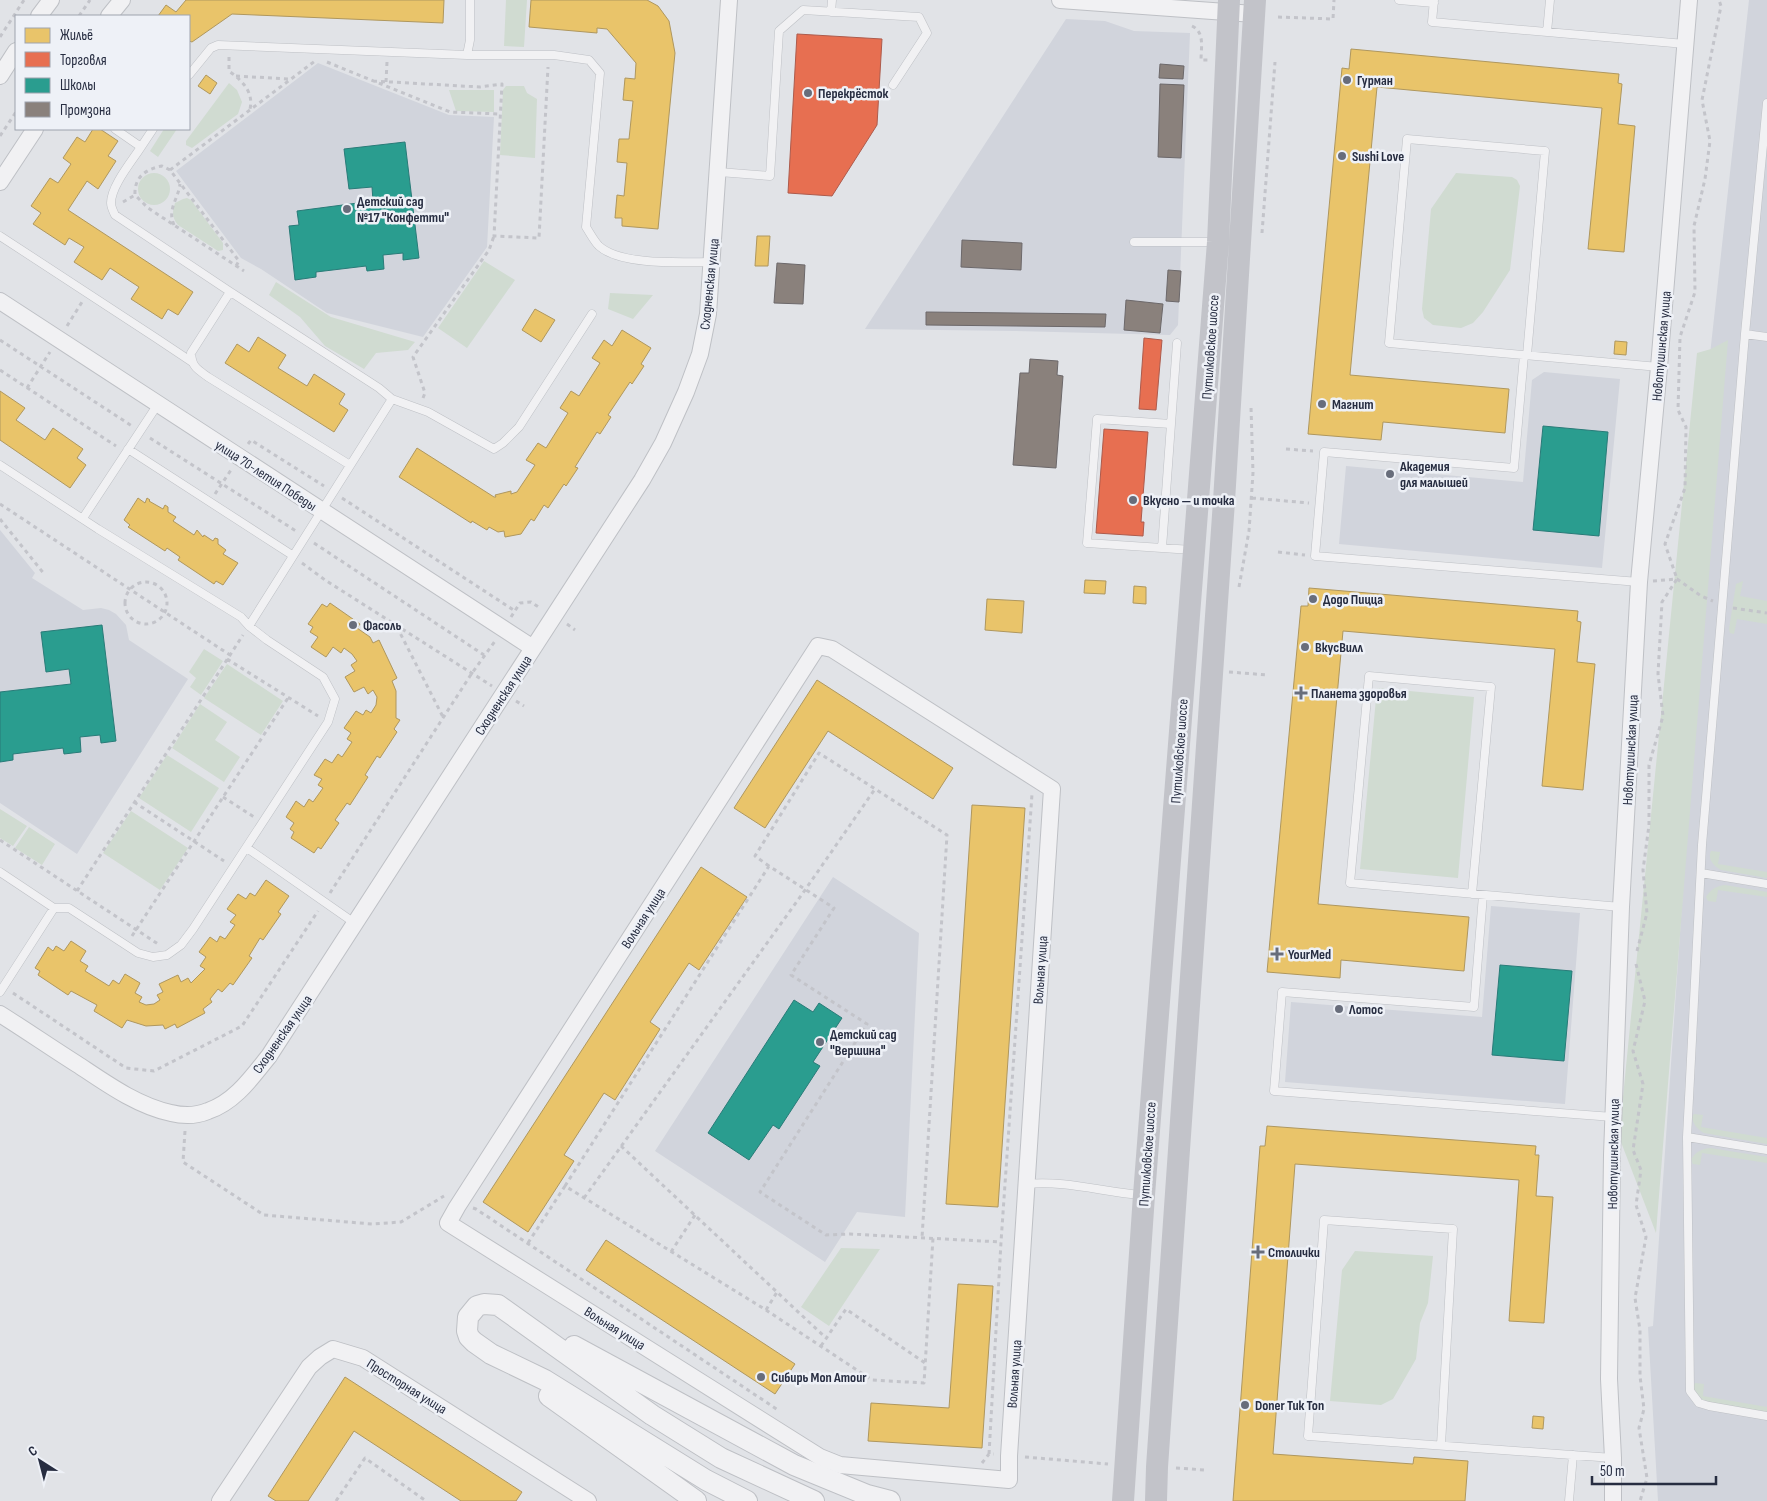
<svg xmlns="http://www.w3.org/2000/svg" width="1767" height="1501" font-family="'Sofia Sans Condensed',sans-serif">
<rect width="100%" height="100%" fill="#e1e3e7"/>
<!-- built -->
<path fill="#d1d4dc" d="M1749,0H1767V1501H1658L1648,1327L1653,1326L1684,875L1705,400Z
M1066,19L1105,21L1134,31L1190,33L1178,325L1170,335L1014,331L865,329Z
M318,63L449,115L494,117L487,247L423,337L327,313L261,269L241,258L176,171Z
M1544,372L1620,379L1602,568L1339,544L1346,466L1523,482L1532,380Z
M0,530L35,573L32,578L83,610L101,608L109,610L116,614L126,625L129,640L188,679L77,854L0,803Z
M833,877L919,933L905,1217L857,1212L825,1262L655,1151Z
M1491,906L1580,913L1565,1104L1285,1082L1291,1002L1482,1017Z"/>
<!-- green -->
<path fill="#d0dbd1" d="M506,0H527L524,47L504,46Z
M229,83L237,90L242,102L238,114L192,148L186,145V141Z
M506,86H524L527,93L537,99L535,158L500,155L503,90Z
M449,90H494V112L456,111Z
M164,129H177L158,157L150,151Z
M138 189a16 16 0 1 1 32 0a16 16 0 1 1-32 0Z
M1456,173L1512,177L1517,180L1520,186L1510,270L1483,312L1473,323L1461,328L1433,325L1424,318L1422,309L1431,209Z
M187,198L191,200L223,243V250L218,251L178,225C172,218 172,212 175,203L183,199Z
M484,261L515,280L467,348L438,328Z
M276,282L331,317L415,342L408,350L376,353L364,369L325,346L300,317L269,295Z
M610,293L653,295L633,319L608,309Z
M1728,340L1656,1233L1619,1137L1697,353L1711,349Z
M1743,581L1740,596L1767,601V624L1737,619L1734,634L1730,633L1729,629L1736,584Z
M204,649L223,661L201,695L190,687L196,678L189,672Z
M227,664L283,701L261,735L204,698Z
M1377,688L1474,697L1458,878L1360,869Z
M200,704L227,722L215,740L240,757L224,782L172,748Z
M167,755L219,788L191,832L139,798Z
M0,809L27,826L13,846L0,838Z
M131,811L188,848L160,890L103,853Z
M29,827L55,844L42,865L15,848Z
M1711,851L1720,852L1718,864L1767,872V878L1721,870C1714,866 1707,859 1711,851Z
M1725,885L1767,892V897L1718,890L1716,902L1708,901L1706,897C1711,889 1716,886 1725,885Z
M1694,1114L1703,1115L1701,1127L1767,1138V1144L1704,1133C1697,1129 1693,1124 1692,1117Z
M1710,1148L1767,1157V1163L1702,1153L1700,1165L1693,1164L1691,1160C1695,1152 1701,1149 1710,1148Z
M841,1248L880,1249L829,1326L801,1307Z
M1355,1251L1433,1256L1428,1303L1420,1323L1416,1359L1393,1399L1381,1405L1330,1401L1342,1270Z
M1695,1383L1704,1384L1703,1396L1767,1407V1412L1705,1402L1694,1391L1693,1386Z"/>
<!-- homes -->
<path fill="#e9c46a" stroke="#af975e" d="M186,0H444L443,23L232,14L192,42L189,41V16H158L166,5L176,12Z
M531,0H647L658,6L669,21L675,53L658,229L622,226V218H615L617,195L624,196L627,163L617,162L619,139H629L633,101L623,100L625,78L635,79L636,63L607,29L597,28V33L529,27Z
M1351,49L1619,74L1618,83L1622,84L1618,124L1635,126L1624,252L1588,249L1602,108L1377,87L1350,375L1509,389L1505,433L1383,422L1381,440L1308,434L1342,68L1349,69Z
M206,75L217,83L210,94L198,86Z
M93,129H100L118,141L108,156L116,161L98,189L87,181L68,210L193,292L178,315L168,309L162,319L131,299L139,287L110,268L102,280L74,262L84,247L69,238L65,245L33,224L41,213L31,206L50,178L58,183L71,164L63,158L77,137L85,142Z
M757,236H770L768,266H755Z
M535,309L555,320L541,342L522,330Z
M622,330L651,348L641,364L644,366L632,384L630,382L608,415L611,417L600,434L597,432L575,467L578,468L566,486L564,484L548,508L544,505L534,521L531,519L521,534L505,537L504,531L498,532L489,527L487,530L472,521L471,523L399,477L417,448L494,497H496L495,495L511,491V494L517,492L535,465L526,460L538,443L546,448L568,413L560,408L571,391L579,396L600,363L592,358L604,340L612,346Z
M258,337L286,355L278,368L307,386L314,374L345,394L339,404L348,410L334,432L225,363L237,344L249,352Z
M1615,341L1627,342L1626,355L1614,354Z
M0,391L25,408L16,420L45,440L53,428L83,449L77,458L86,465L70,488L0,440Z
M138,498L145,503L147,498L150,500L149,501L163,509L165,505L168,507V512L176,517L173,521L194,535L197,530L203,537L204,535L213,541L215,538L218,539V544L226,550L223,554L238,563L223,585L216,581L214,584L178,560L180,557L167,548L165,551L128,527L130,525L124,520Z
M1085,580L1106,581L1105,594L1084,593Z
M1134,586L1146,587V604L1133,603Z
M1309,588L1578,611L1577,621L1581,622L1577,662L1595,664L1583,790L1542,786L1555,649L1343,631L1318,904L1469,917L1464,971L1341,960L1340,978L1267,972L1301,606H1308Z
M987,599L1024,601L1022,633L985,630Z
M330,603L360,624L357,628L370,637L373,643L379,640L397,678L392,681L396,691V718L400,720L394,729L397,732L380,758L377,756L365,775L368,777L350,805L347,803L335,820L339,823L321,849L318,847L314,853L291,838L294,832L290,829L294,823L286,817L296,801L304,807L309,799L313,802L323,788L318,785L322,779L314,775L325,759L332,763L338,754L342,757L352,742L347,739L351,733L344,728L356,711L363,715L366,710L371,713L376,705L377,697L373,690L368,694L364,687L354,692L345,677L355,671L351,665L357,661L352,654L344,648L341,653L333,647L326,657L311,647L318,637L310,632L313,627L308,624L322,604L327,607Z
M817,680L953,768L933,799L828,731L765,828L734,808Z
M972,805L1025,808L998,1207L946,1204Z
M701,867L747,897L699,970L689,963L650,1022L660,1029L615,1100L604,1093L564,1155L574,1161L528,1232L483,1202Z
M266,880L289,896L278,912L281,914L263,940L260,938L249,956L252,958L233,985L230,983L222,992L218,989L210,999L212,1002L203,1009L205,1013L177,1028L175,1024L165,1029L163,1025L146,1026L127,1020L122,1028L94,1011L97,1005L71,991L68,995L38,975L40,971L35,968L48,947L53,951L56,946L64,951L71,941L86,951L80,961L88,966L85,971L109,986L113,980L119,984L125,974L140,983L135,993L142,997L139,1002L146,1005L154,1004L160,1000L157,995L163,992L159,984L178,975L181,982L188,978L191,983L205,969L200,966L206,957L199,952L210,937L217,942L220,936L225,939L235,925L230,922L236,915L227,909L238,894L246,899L250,893L255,896Z
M1267,1126L1536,1146L1535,1155H1539L1536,1196L1553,1197L1544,1323L1509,1321L1519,1180L1295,1164L1273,1454L1413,1464L1414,1457L1468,1461L1465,1501H1233L1260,1146H1265Z
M606,1240L795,1364L775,1394L586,1270Z
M958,1284L993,1286L982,1448L868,1441L871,1403L949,1408Z
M345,1377L522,1492L516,1501H461L354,1431L308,1501H276L268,1496Z
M1533,1416L1544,1417L1543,1429L1532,1428Z"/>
<!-- shops -->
<path fill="#e76f51" stroke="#ad5b4c" d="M797,34L882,39L877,125L832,196L788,193Z
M1144,338L1162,340L1156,410L1139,409Z
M1104,429L1148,432L1141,522H1144L1143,536L1096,533Z"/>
<!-- schools -->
<path fill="#2a9d8f" stroke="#297b78" d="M405,142L419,258L403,260V253L383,255L384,269L367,271L366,266L316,272V277L295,280L289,226L299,225L297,211L373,201L372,187L349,189L344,149Z
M1543,426L1608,432L1599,536L1533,530Z
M102,625L116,741L101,743L100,735L80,737L81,752L64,754L63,748L13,754V760L0,762V692L71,684L69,669L46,672L41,632Z
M1500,965L1572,971L1564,1061L1492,1055Z
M794,1000L813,1012L819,1003L842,1018L813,1062L820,1066L779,1129L773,1125L749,1160L708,1133Z"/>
<!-- industry -->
<path fill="#8a817c" stroke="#6c686a" d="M1160,64L1184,66L1183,79L1159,78Z
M1160,84L1184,85L1181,158L1158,157Z
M962,240L1022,243L1021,270L961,267Z
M777,263L805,265L803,304L774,303Z
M1168,270L1181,271L1179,302L1166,301Z
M1126,300L1163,304L1160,333L1124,330Z
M926,312L1106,314L1105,327L926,325Z
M1030,359L1058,361L1057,375L1063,376L1056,468L1013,465L1020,373H1029Z"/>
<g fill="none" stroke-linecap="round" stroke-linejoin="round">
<defs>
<path id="service" d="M1399,0L1434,3
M1434,0L1432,22L1685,44
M831,12L832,0
M1547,32L1550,0
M467,55H554L589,60L600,73L586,227C590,233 594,241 599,246C621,266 683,262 712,262
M189,75L211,48L218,45L467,55L470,40V0
M1767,103L1745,334L1702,845L1687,1137L1690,1391L1699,1403L1709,1406L1767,1416
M115,129L141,147L153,129
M719,172L770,176L779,31L803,10L919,17L927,33L893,85
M0,236L156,338L192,362
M1134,242H1216
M230,292L191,353C192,367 197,369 208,377L350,465
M1745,334L1767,337
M1177,343L1171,424L1097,419L1087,543L1192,550
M1524,355L1514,468L1324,452L1315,556L1639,582
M1527,355L1545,151L1407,139L1389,343L1659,367
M392,399L428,412L494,449L503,443L519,427L592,314
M128,449L292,555
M0,465L98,529L241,617L249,626
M83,518L158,404
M1162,548L1171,424
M247,848L356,924
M0,872L54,908H69L138,953L153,957L167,955L181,945L193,929L328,722L335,699L323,677L267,640L249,626L392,399L379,388L229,291L115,215C113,211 111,207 111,203C111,186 132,161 141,147
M1701,873L1767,884
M1472,894L1491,687L1369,676L1350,883L1621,907
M1483,895L1474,1007L1282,992L1274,1091L1613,1117
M0,992L54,908
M1687,1137L1767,1150
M1026,1184C1065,1180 1103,1192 1141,1195
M1441,1445L1453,1229L1324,1220L1308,1436L1613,1458
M1569,1501L1573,1455"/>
<path id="minor" d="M1060,0L1254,14
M39,16L51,0
M109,16L122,0
M0,76L16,51
M0,182L35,129
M0,301L533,648
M818,646L832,649L1052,789L1009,1456V1480L840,1465L820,1457L448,1223L457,1207Z
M0,1014C27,1031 53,1049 80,1066C107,1084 138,1106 171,1113C183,1116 196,1116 208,1111C235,1102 252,1077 269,1056L642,480L663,443L686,392L700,354L708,314L729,0
M220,1501L309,1367L320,1357L333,1349L363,1358L588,1501
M1613,1501V1458L1609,1379L1612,1155L1621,907L1639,582L1659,367L1689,0"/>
<path id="tertiary" d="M574,1346L794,1465L867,1495L890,1501
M549,1396L696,1501
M747,1501L706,1480L545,1380L491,1354L474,1342L469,1337L467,1331L468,1317L477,1306L484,1304L498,1305L652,1415L721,1458L814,1501"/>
</defs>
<!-- service casing -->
<use href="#service" stroke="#bec0c5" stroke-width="9"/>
<!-- minor casing -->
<use href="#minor" stroke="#bec0c5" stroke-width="18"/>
<!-- tertiary casing -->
<use href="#tertiary" stroke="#bec0c5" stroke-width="22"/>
<!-- path -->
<path stroke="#c3c4ca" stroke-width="3" stroke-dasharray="4 4" stroke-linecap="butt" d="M79,16L90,0
M1278,17L1333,19L1334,0
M1192,26C1205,32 1201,48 1201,60H1209
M0,37L24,0
M229,57V71C241,80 254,91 250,109
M327,62L450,112L500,114
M236,76L289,79
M373,81L480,87L502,84L494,236L539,238L548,67
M386,82L387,62
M0,136L16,112
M170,170L162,166C146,169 134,177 135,195L148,208L244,271
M123,202L135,195
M174,225C167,209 178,200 180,184
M1262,233L1275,62
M236,266L239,261L170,170L315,61
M67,326L82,302
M0,340L132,426
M0,370L116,446
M27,388L50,352
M423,398L425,393L413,357L489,250L494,236
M150,438L296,531
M248,444L251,440L324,486
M1286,449L1313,451
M215,494L231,470
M342,498L515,611
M1252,498L1309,503
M0,504L230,655
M0,519L45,575
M314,543L484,655
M1278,552L1305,555
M302,563L325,580L492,686
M1653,581L1677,579L1701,596L1713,601
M125 603a21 21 0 1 1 42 0a21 21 0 1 1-42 0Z
M1239,587L1249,531L1253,473L1251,407
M1733,608L1767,613
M511,617L520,603L531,602L540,608
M567,624L575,630
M397,627L443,717
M227,659L318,716
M1229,672L1268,675
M516,701L524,706
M223,797L254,817
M134,802L224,861
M0,840L158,944
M769,866L755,856L819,753L947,835L922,1238
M77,891L243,635
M330,893L472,673L495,641
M132,936L288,698
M1637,951L1647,913L1643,870L1649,825V765L1663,716L1658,674L1662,602L1677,579L1665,544L1685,488L1686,427L1678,410L1680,337L1695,292L1694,226L1705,179L1710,141L1702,100L1721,6L1719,0
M1636,964L1645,1001L1633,1051L1643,1084L1633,1150L1641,1170L1636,1205L1646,1237L1635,1298L1640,1330V1376L1644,1409L1639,1428L1647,1478L1640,1501
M13,993L126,1068L154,1071L242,1026L318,911
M185,1131L183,1162L264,1215L372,1224L401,1222L444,1196
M621,1146L826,1338
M565,1186L769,866L834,908L791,975L867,1024L760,1192L826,1235L850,1234L1001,1242
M584,1198L805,890L875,789
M473,1208L476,1209L778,1410
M528,1243L565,1186L766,1310L872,1380L924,1383L933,1238
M671,1252L695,1215
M766,1310L777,1292
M821,1346L846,1309L925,1363
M989,1454L1001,1242L1032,794
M1025,1457L1108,1464
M982,1463L989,1454H994
M1176,1468L1205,1470
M336,1501L365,1458L426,1501"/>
<!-- service -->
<use href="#service" stroke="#f1f1f3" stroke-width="8"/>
<!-- minor -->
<use href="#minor" stroke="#f1f1f3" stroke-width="16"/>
<!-- tertiary -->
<use href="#tertiary" stroke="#f1f1f3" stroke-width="20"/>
<!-- secondary -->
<path stroke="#c2c3c9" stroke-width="22" d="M1123,1501L1144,1195L1218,242L1229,0
M1156,1501L1157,1467L1224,501L1255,0"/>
</g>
<!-- markers -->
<g fill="#686d7b" stroke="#eef1f7" stroke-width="2">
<circle cx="1347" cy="80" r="5"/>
<circle cx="808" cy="93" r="5"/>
<circle cx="1342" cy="156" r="5"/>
<circle cx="347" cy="209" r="5"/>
<circle cx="1322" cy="404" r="5"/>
<circle cx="1390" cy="474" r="5"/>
<circle cx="1133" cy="500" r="5"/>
<circle cx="1313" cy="599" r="5"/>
<circle cx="353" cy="625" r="5"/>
<circle cx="1305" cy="647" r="5"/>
<path d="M1298.5 685.5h5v5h5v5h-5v5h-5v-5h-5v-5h5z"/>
<path d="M1274.5 946.5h5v5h5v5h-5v5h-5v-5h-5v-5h5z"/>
<circle cx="1339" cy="1009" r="5"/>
<circle cx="820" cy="1042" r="5"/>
<path d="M1255.5 1244.5h5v5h5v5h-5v5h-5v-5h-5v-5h5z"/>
<circle cx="761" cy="1377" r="5"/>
<circle cx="1245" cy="1405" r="5"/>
</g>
<g text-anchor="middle" stroke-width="5" stroke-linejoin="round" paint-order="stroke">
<!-- poi labels -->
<g font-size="14" font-weight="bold" fill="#272d41" stroke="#eef1f7" text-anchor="start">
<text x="1357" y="85">Гурман</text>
<text x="818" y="98">Перекрёсток</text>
<text x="1352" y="161">Sushi Love</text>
<text x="357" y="206">Детский сад<tspan x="357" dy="16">№17 "Конфетти"</tspan></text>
<text x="1332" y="409">Магнит</text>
<text x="1400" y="471">Академия<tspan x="1400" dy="16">для малышей</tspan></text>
<text x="1143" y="505">Вкусно — и точка</text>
<text x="1323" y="604">Додо Пицца</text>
<text x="363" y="630">Фасоль</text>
<text x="1315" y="652">ВкусВилл</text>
<text x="1311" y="698">Планета здоровья</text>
<text x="1288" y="959">YourMed</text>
<text x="1349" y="1014">Лотос</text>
<text x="830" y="1039">Детский сад<tspan x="830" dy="16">"Вершина"</tspan></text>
<text x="1268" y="1257">Столички</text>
<text x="771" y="1382">Сибирь Mon Amour</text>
<text x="1255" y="1410">Doner Тик Топ</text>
</g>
<!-- street labels -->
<g font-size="14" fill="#272d41" stroke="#eef1f7">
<text transform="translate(709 284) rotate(-84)" y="5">Сходненская улица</text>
<text transform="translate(1661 346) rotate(-85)" y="5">Новотушинская улица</text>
<text transform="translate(1210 347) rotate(-86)" y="5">Путилковское шоссе</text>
<text transform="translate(266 475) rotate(33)" y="5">улица 70-летия Победы</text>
<text transform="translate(503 695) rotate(-57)" y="5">Сходненская улица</text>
<text transform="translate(1630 750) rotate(-87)" y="5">Новотушинская улица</text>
<text transform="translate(1179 751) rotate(-86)" y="5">Путилковское шоссе</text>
<text transform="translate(643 918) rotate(-57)" y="5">Вольная улица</text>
<text transform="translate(1040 970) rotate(-86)" y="5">Вольная улица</text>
<text transform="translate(282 1034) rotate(-55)" y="5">Сходненская улица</text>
<text transform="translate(1147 1154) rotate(-86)" y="5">Путилковское шоссе</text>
<text transform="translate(1613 1154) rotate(-89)" y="5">Новотушинская улица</text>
<text transform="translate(615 1328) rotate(32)" y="5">Вольная улица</text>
<text transform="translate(1014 1374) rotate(-86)" y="5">Вольная улица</text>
<text transform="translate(407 1386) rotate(32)" y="5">Просторная улица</text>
</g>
</g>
<!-- legend -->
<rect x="15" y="15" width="175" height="115" fill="#eef1f7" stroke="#9ea3ae"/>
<rect x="25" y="28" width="25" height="15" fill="#e9c46a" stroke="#9ea3ae"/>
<text x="60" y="40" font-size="15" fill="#272d41">Жильё</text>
<rect x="25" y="52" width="25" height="15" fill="#e76f51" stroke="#9ea3ae"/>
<text x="60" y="65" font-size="15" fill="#272d41">Торговля</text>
<rect x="25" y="78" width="25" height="15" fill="#2a9d8f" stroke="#9ea3ae"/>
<text x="60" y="90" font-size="15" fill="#272d41">Школы</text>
<rect x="25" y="102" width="25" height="15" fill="#8a817c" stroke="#9ea3ae"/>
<text x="60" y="115" font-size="15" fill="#272d41">Промзона</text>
<!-- north arrow -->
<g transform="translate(40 1461) rotate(324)" stroke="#eef1f7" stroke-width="4" paint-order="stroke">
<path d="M0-4L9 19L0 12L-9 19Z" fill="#272d41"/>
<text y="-8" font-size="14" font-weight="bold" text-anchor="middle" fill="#272d41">С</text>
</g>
<!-- scale -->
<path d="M1592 1476v8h124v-8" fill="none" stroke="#272d41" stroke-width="2.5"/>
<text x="1600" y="1476" font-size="15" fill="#272d41" stroke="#eef1f7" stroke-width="4" paint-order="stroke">50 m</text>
</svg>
